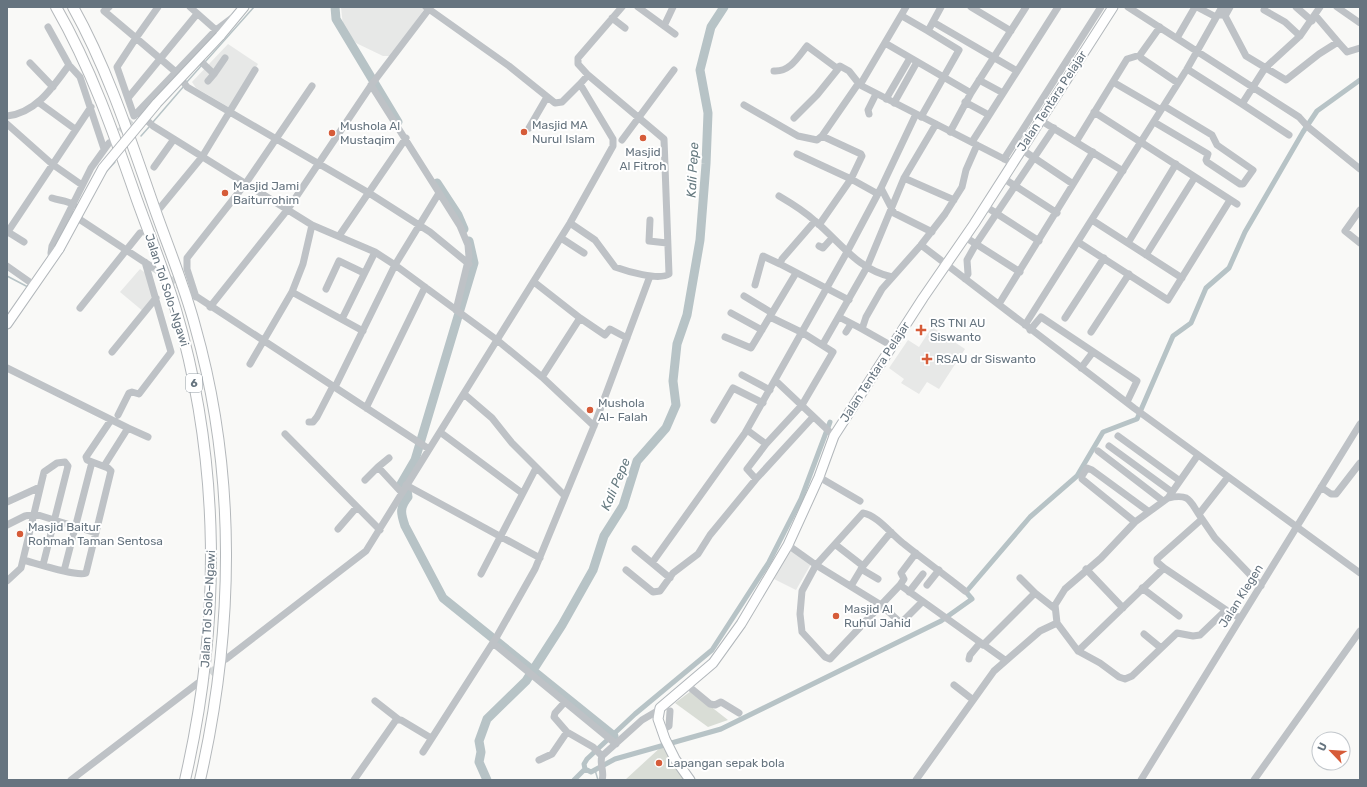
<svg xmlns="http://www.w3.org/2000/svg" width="1367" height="787" font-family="Rubik,sans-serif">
<rect width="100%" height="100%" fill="#f9f9f7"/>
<!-- built -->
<path fill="#e7e8e7" d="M341,7H423L425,8L391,56H383L356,43L343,26Z
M228,44L258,64L230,108L196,88L192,82Z
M140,269L147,274L155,298L144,312L120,292Z
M932,327L965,349L939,389L927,382L919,394L901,383L904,379L889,368L908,340L919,347Z
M791,549L811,564L796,590L774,579Z"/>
<!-- green -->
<path fill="#d9ddd6" d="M691,691L728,720L708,727L675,703Z
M662,746L685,780H625Z"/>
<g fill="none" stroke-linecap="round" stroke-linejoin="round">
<!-- stream -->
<path stroke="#b7c3c6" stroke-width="1.5" d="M205,62L254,7
M186,83L201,66
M153,122L184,86
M141,136L149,127
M105,173L115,162
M7,276L28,287
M595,770L598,780"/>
<!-- canal -->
<path stroke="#b7c3c6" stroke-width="5" d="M585,769L591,772L615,759L721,729L941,621L972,599L966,592L1030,517L1077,476L1103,432L1137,419L1173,336L1191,323L1206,288L1229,268L1245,232L1303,132L1317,111L1360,80
M574,780L585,769L584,764L587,759L635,714L712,650L769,562L801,499L830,422"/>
<!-- river -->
<path stroke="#b7c3c6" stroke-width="9" d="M335,7L336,19L398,122
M437,183L458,215L464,229
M469,241L474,263L415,460L401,484L407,490L408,497C399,508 401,514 405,526L443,598L614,736
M487,780L479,762L481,752L479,741L487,719L526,681L562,625L593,570L604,536L623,506L637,461L666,428L676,405L673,381L677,344L687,315L700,240L706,164L708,113L700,70L711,27L724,7"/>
<!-- minor-tunnel -->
<path stroke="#d4d8d9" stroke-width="7" stroke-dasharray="7 3.5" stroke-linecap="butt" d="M113,139L131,120
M152,267L183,288
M202,680L221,664"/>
<defs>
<path id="major" d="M220,36L244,7
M7,324L59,249
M690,780L675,759L665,739L658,719L660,708L713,663L741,624L788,545L819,477L834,436L923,298L974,224L1113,7"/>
<path id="highway" d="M56,7C91,68 114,134 137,200C150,236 165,273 176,310C221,464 221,624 185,780
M73,7C107,68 129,135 152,201C166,242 184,284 195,326C237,474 234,631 200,780"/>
</defs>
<!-- major casing -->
<use href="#major" stroke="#b2b7bb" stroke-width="11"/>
<!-- highway casing -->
<use href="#highway" stroke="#b4b8bb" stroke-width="12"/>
<!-- minor -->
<path stroke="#bec2c6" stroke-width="7" d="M109,7L104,11L136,38L158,7
M190,7L216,30
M426,7L509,66L555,103L562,102L580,84
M638,7L675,34
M971,7L1011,31
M1128,7L1299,117L1308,127L1360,169
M1197,7L1216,17
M1296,7L1312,21
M1337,7L1360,23
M1264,10L1285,22L1300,36
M1218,14L1225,16L1246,56L1286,80L1319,54L1338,42L1347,52L1360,48
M1315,15L1338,42
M902,16L928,31
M1225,16L1230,7
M612,18L625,28
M933,22L1017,71
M664,26L673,7
M48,27L69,65L80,77L104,149
M1177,38L1195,7
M885,43L971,93
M1140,55L1141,58L1178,83
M195,56L214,74L225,58
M30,63L53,87
M837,68L840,66L849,71L860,85L1012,163
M1187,69L1242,104L1265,68L1300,36L1320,7
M774,71C790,72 798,57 807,46L838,69L817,95L794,118
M588,75L578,64V58L622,7
M979,80L1003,93
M208,81L214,74
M1113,82L1161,110
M371,85L460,226L468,245L469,257L456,310
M860,85L906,7
M128,98L197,14
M886,99L910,58
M38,102L75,129
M965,102L989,115
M894,103L917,62
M1242,104L1289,135
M744,105L798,136L817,140L822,136L858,84
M138,112L153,126L312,225L375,252L395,265L497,340L366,551L226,659
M1094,112L1237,204
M869,114L868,110L876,94
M135,115L216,30L232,18
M7,116C36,113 53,87 69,65
M134,116L117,67L136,38L177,73L187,87L369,193L430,232L469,264
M921,117L959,50L928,31L941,7
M1040,120L1123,171
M1154,122L1208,154L1206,160L1207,162L1240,184H1243L1253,170L1217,145L1212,135L1164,106
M7,124L52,164L82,185
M529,128L547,97
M950,132L971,93L1026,7
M622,140L674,70
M972,142L1058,7
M1076,142L1127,59L1140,55L1160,27
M1021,149L1073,184
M797,154L851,179L878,194
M1004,159L1101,7
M154,167L174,139
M904,178L954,200
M1003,178L1057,213
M881,188L894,213L932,232
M779,196C791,203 804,211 815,221C840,242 858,270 892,277
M52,198C60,201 66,200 74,205
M985,206L1039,241
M160,208L202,157L255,70
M1360,210L1345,231L1360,243
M73,215L152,267
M650,220L649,241L667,243
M1092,220L1182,278
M815,221L782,259L780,264L849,300
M570,223L595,240L615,267C626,271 659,281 669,274L664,139L588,75L580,84L613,139V146L570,223L497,340L542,377L594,426
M819,225L851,179L862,156L861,154L822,136
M8,232L24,242
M7,233L91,107
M339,236L406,138
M965,237L1020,272
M561,238L584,253
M1078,242L1168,300L1230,200
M1128,243L1176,164
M921,245L1134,408L1360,573
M819,246L823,248L832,238
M1146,255L1195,177
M52,260L51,253L52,246L91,168L109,143
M7,266L34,285
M965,279L968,274L967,260L976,244L1054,128
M534,282L580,318L542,377
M755,285L763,256L780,264
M326,289L339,261L364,273
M188,291L429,449
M292,292L363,331
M744,296L772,313
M196,297L187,269V258L246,183L312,86
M999,304L1093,152
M210,307L288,209L372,84L429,9
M80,308L140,233
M731,313L762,330
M839,317L862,329
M580,318L605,335L610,329L627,338
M1065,318L1104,258
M342,319L375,252
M1025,325L1187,69L1222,7
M1030,330L1041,317L1137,381L1127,402
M846,332L851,324
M1091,332L1129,274
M725,337L751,348L796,273
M823,344L867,267L904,178L936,124
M892,346L862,329L866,317L882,289L921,245L945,214L962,187L966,170L977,145
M112,352L156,298
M250,364L292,292L303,264L312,225
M7,368L128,428L104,466
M1081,368L1093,352
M742,375L770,390
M776,381L834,436
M335,387L395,265L439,193
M464,394L492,418L512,443L565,496
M366,408L425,287
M118,415L129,393L132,392L139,394L171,352L145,262
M714,420L733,388L763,403
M309,422H313L317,417L333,386
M128,428L148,437
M747,430L766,444L802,405L833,352L803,333L770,317
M440,432L522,493
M285,434L380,530
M1118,436L1180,481
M1109,446L1172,492
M1098,451L1163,501
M1198,455L1168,498C1191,493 1189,501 1202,519
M389,458L378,467L402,493
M819,477L860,501
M756,479L747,469L766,444
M365,480L378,467
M406,485L540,558
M1321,487L1331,494H1336L1360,463
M7,502L40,487
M1199,514L1228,477
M1135,522L1082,479V476L1087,468L1092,470L1148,511
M7,525L25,516L35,514L96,533
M338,529L357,507
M788,545L816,565L881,605L900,585L1005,660
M836,545L863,566
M635,549L652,563
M23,560C35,563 77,577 86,573L111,471L108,468L87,460L86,457L111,420
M1164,568L1157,562V559L1202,519L1215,538L1261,586
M861,569L878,579
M1086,569L1123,608
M626,570L653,592L660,591L673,573L698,554L710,535L756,479L813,417
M64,571L92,462
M481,574L536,468
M670,578L652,563L745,433L847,252L881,188L916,114
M1020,578L1035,593
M7,581L21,568L44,472L57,463L65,462L68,466L43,565
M900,585L904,579L901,573L916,553
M927,585L939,570
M851,586L863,566L891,532
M1142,588L1179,616
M909,592L923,574
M922,602L901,623L881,605L830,659L825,657L802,632L800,614L802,591L816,565L863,513C877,515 893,536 904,544C924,560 945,575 965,591
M1057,623L1055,605L1065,589L1101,558L1135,522L1168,498
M1144,634L1161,648
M493,643L616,744
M983,645L1035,593L1054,608
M1078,651L1164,568L1226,610
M969,659L970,655L980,643
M687,685L710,704L715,705L721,702L739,713
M954,685L972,699
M375,701L398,719
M564,703L555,713L554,717L567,732
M661,730L669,726L670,711
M423,752L496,638L535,569L594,426L650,276
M539,760L552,754L567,732L593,747L602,756
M71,780L198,683
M354,780L396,720H401L431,738
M602,780C605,772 599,764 602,756L642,720L659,710
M916,780L994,671L1040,631L1057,623L1078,651L1100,663L1119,677L1125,679L1132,676L1177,633L1193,636L1200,635L1226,610L1240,618
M1141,780L1360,424
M1254,780L1360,631"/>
<!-- major -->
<use href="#major" stroke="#fff" stroke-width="9"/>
<!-- highway -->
<use href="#highway" stroke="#fff" stroke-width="10"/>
<defs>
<path id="major-bridge" d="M59,249L103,168L157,103L220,36"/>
</defs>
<!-- major-bridge casing -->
<use href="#major-bridge" stroke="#b2b7bb" stroke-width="11" stroke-linecap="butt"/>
<!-- major-bridge -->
<use href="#major-bridge" stroke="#fff" stroke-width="9"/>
</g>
<!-- markers -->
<g fill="#d65c39" stroke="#fff" stroke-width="1.5">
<circle cx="524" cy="132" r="4"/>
<circle cx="332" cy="133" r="4"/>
<circle cx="643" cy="138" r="4"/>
<circle cx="225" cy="193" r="4"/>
<path d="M919 324h4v4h4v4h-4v4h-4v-4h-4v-4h4z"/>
<path d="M925 353h4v4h4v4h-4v4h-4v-4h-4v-4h4z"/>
<circle cx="590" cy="410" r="4"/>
<circle cx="20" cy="534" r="4"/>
<circle cx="836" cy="616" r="4"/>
<circle cx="659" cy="763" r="4"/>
</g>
<g text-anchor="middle" stroke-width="4" stroke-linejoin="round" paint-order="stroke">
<!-- shield labels -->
<rect fill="#fff" stroke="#949ea5" stroke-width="1" x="186" y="374" width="16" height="18" rx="3"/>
<g font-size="11" font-weight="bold" fill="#66747f">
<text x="194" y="387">6</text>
</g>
<!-- street labels -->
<g font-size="12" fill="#66747f" stroke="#fff">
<text transform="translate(1052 101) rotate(-57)" y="4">Jalan Tentara Pelajar</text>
<text transform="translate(167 290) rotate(72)" y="4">Jalan Tol Solo–Ngawi</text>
<text transform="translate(875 372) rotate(-57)" y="4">Jalan Tentara Pelajar</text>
<text transform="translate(1241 596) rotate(-58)" y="4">Jalan Klegen</text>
<text transform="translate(208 609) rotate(-87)" y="4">Jalan Tol Solo–Ngawi</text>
</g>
<!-- poi labels -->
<g font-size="12" fill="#66747f" stroke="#fff" text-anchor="start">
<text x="532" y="129">Masjid MA<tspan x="532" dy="14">Nurul Islam</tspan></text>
<text x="340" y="130">Mushola Al<tspan x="340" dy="14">Mustaqim</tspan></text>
<text x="643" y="156" text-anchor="middle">Masjid<tspan x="643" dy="14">Al Fitroh</tspan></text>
<text x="233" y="190">Masjid Jami<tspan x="233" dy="14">Baiturrohim</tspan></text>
<text x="930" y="327">RS TNI AU<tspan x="930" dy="14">Siswanto</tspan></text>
<text x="936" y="363">RSAU dr Siswanto</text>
<text x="598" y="407">Mushola<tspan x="598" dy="14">Al- Falah</tspan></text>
<text x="28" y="531">Masjid Baitur<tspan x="28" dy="14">Rohmah Taman Sentosa</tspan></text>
<text x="844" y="613">Masjid Al<tspan x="844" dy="14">Ruhul Jahid</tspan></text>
<text x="667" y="767">Lapangan sepak bola</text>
</g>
<!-- water labels -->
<g font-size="13" font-style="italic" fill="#667a80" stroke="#fff">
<text transform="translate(692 170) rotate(-87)" y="5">Kali Pepe</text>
<text transform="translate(615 484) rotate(-67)" y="5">Kali Pepe</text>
</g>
</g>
<!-- border -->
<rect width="1367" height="787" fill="none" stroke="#66747f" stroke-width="16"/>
<!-- north arrow -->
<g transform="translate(1331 751) rotate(295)"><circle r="19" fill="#ffffff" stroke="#c2c7cc"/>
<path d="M0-3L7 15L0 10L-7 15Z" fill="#d65c39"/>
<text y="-6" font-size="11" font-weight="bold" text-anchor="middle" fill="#66747f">U</text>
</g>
</svg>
